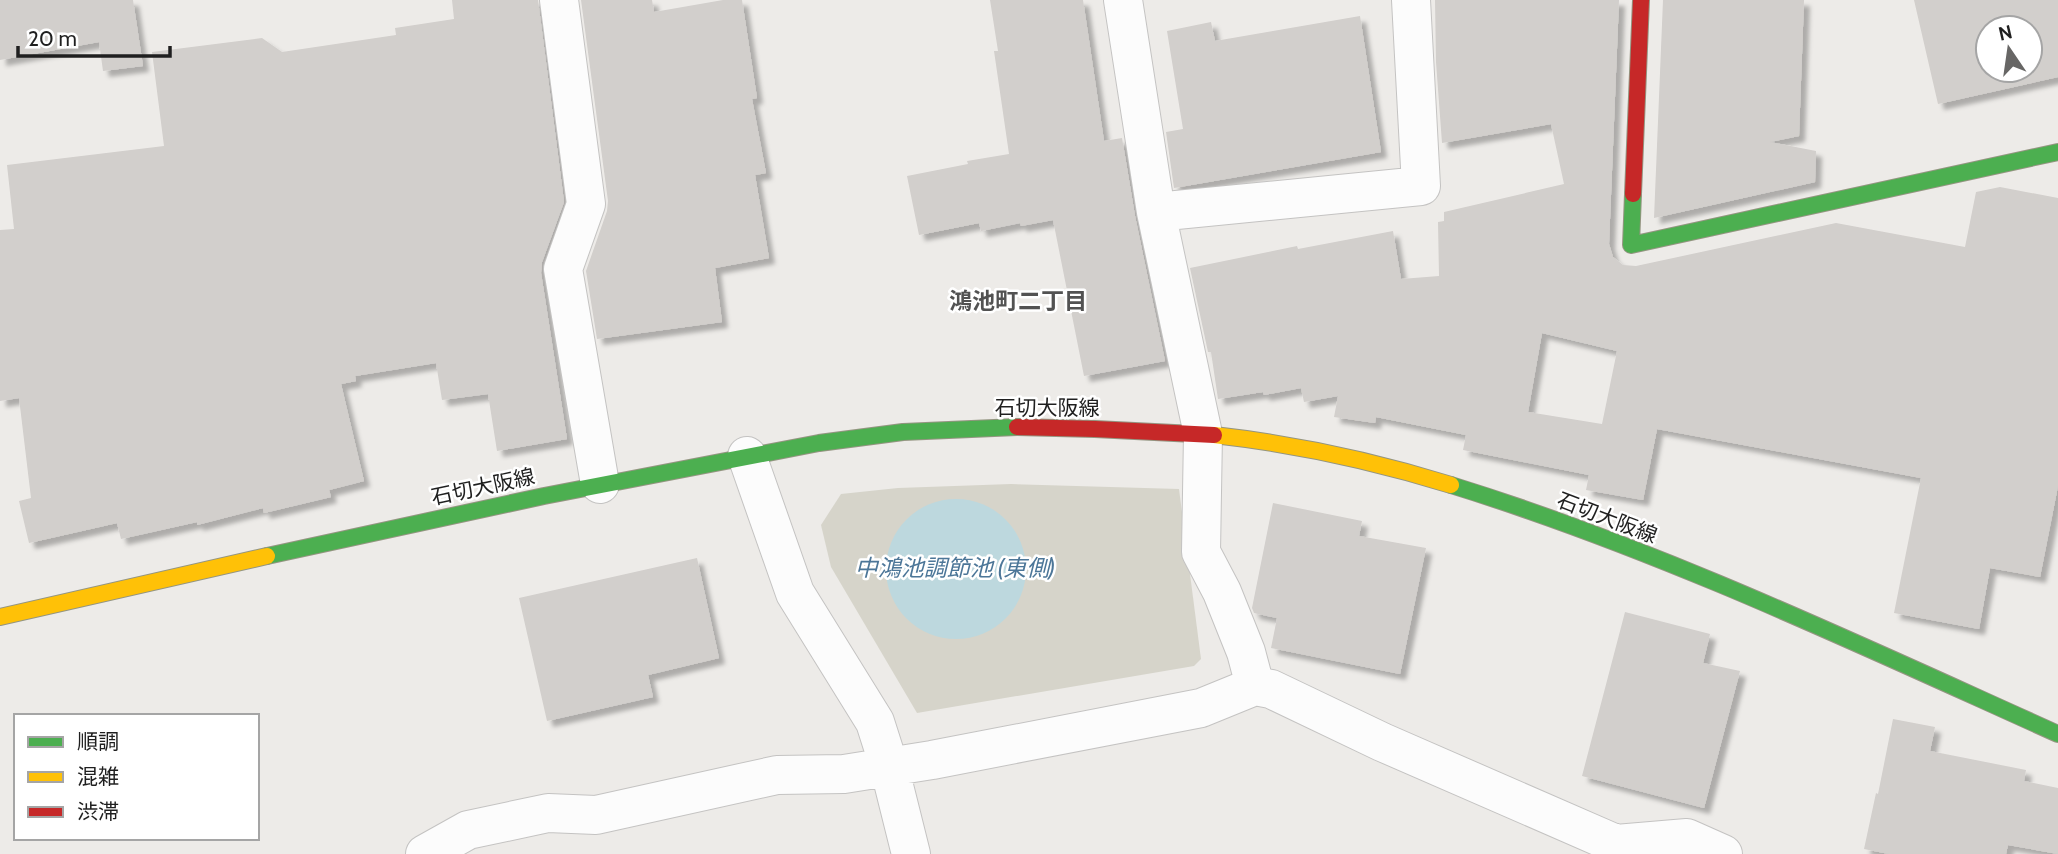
<svg xmlns="http://www.w3.org/2000/svg" width="2058" height="854" font-family="Cabin,'Noto Sans JP',sans-serif">
<defs>
<filter id="shadow"><feDropShadow dx="6" dy="6" stdDeviation="2" flood-color="#0004"/></filter>
</defs>
<rect width="100%" height="100%" fill="#edebe8"/>
<!-- construction -->
<path fill="#d6d4ca" d="M1011,484L1179,489L1201,659L1194,666L917,713L831,567L821,525L841,494L898,488Z"/>
<!-- water -->
<path fill="#bdd8de" d="M886 569a70 70 0 1 1 140 0a70 70 0 1 1-140 0Z"/>
<!-- building -->
<path fill="#d2cfcc" fill-rule="evenodd" filter="url(#shadow)" d="M0,0H133L143,66L103,71L99,42L0,60Z
M452,0H538L564,202L542,262L541,273L567,439L497,451L488,394L442,400L436,363L355,376L356,381L341,384L364,481L329,490L331,497L264,513L263,508L197,525V522L121,539L117,523L29,543L19,501L31,498L19,398L0,401V230L14,229L7,165L164,146L152,52L262,38L282,52L396,35L395,28L454,19Z
M581,0H652L654,12L723,0H742L757,98L752,99L766,173L755,175L769,258L715,268L722,322L597,339L586,271L607,211L608,201Z
M990,0H1083L1104,141L1122,138L1135,216L1165,361L1084,376L1053,220L1021,226L1020,223L981,231L979,223L919,235L907,176L968,164L967,161L1009,154L994,51H998Z
M1435,0H1619L1609,244L1613,257L1623,265L1636,266L1836,223L1965,247L1976,192L2000,187L2058,198V486L2040,577L1990,568L1979,629L1894,613L1921,478L1657,429L1643,500L1586,490L1589,475L1463,450L1466,435L1376,417L1375,423L1334,417L1338,396L1304,402L1301,388L1264,395L1263,392L1218,399L1211,352H1208L1190,268L1297,246L1298,249L1393,231L1401,279L1439,276L1438,222L1444,221V212L1564,184L1551,124L1442,143L1436,62ZM1542,333L1617,351L1602,424L1528,412Z
M1663,0H1804L1799,136L1770,142L1816,151L1815,182L1654,218Z
M1914,0H2058V77L1938,104ZM1988,28H2030V70H1988Z
M1360,16L1381,152L1174,188L1166,132L1183,129L1167,31L1211,22L1215,41Z
M1273,503L1362,521L1359,536L1426,548L1400,674L1271,648L1277,618L1254,613L1252,608Z
M697,558L719,658L648,675L653,697L547,721L519,598Z
M1625,612L1710,634L1703,663L1740,671L1704,808L1582,776Z
M1893,719L1935,727L1930,751L2026,770L2024,781L2058,788V854L2008,845L2006,854H1889L1864,849L1876,793L1878,794Z"/>
<g fill="none" stroke-linecap="round" stroke-linejoin="round">
<defs>
<path id="street" d="M559,0L586,204L563,269L600,484
M1123,0L1156,212L1203,434L1201,552L1222,592L1246,652L1255,686
M1156,212L1421,186L1411,0
M747,456L795,593L875,722L889,766L911,854
M425,854L468,830L548,813L596,815L777,775L844,774L932,760L1201,708L1255,686L1271,689L1382,742L1616,844L1687,838L1723,854"/>
<path id="fast" d="M1633,194L1631,245L2058,152
M1451,485C1658,549 1860,645 2058,734
M267,556L544,496L819,443L903,432L1017,427"/>
<path id="slow" d="M1214,435C1294,444 1374,461 1451,485
M0,617L267,556"/>
<path id="jam" d="M1633,194L1641,0
M1017,427L1095,429L1214,435"/>
</defs>
<!-- street casing -->
<use href="#street" stroke="#c4c3c2" stroke-width="40"/>
<!-- fast casing -->
<use href="#fast" stroke="#949581" stroke-width="18"/>
<!-- slow casing -->
<use href="#slow" stroke="#949581" stroke-width="18"/>
<!-- jam casing -->
<use href="#jam" stroke="#949581" stroke-width="18"/>
<!-- street -->
<use href="#street" stroke="#fcfcfc" stroke-width="38"/>
<!-- fast -->
<use href="#fast" stroke="#4caf50" stroke-width="16"/>
<!-- slow -->
<use href="#slow" stroke="#ffc107" stroke-width="16"/>
<!-- jam -->
<use href="#jam" stroke="#c62828" stroke-width="16"/>
</g>
<g text-anchor="middle" stroke-width="5" stroke-linejoin="round" paint-order="stroke">
<!-- street labels -->
<g font-size="21" fill="#1f1f1f" stroke="#fff">
<text x="1047" y="415">石切大阪線</text>
<text transform="translate(483 487) rotate(-12)" y="7">石切大阪線</text>
<text transform="translate(1607 518) rotate(21)" y="7">石切大阪線</text>
</g>
<!-- neighbourhood labels -->
<g font-size="23" font-weight="bold" fill="#525252" stroke="#fff">
<text x="1018" y="309">鴻池町二丁目</text>
</g>
<!-- water labels -->
<g font-size="23" font-style="italic" fill="#4c7698" stroke="#fff">
<text x="955" y="576">中鴻池調節池 (東側)</text>
</g>
</g>
<!-- legend -->
<rect x="14" y="714" width="245" height="126" fill="#ffffff" stroke="#a5a5a5" stroke-width="2"/>
<rect x="28" y="737" width="35" height="10" fill="#4caf50" stroke="#a5a5a5" stroke-width="2"/>
<text x="77" y="749" font-size="21" fill="#1f1f1f">順調</text>
<rect x="28" y="772" width="35" height="10" fill="#ffc107" stroke="#a5a5a5" stroke-width="2"/>
<text x="77" y="784" font-size="21" fill="#1f1f1f">混雑</text>
<rect x="28" y="807" width="35" height="10" fill="#c62828" stroke="#a5a5a5" stroke-width="2"/>
<text x="77" y="819" font-size="21" fill="#1f1f1f">渋滞</text>
<!-- north arrow -->
<g transform="translate(2009 49) rotate(347)"><circle r="33" fill="#ffffff" stroke="#a5a5a5" stroke-width="2"/>
<path d="M0-5L12 26L0 18L-12 26Z" fill="#676665"/>
<text y="-10" font-size="19" font-weight="bold" text-anchor="middle" fill="#1f1f1f">N</text>
</g>
<!-- scale -->
<path d="M18 46v10h152v-10" fill="none" stroke="#1f1f1f" stroke-width="3.5"/>
<text x="28" y="46" font-size="21" fill="#1f1f1f" stroke="#ffffff" stroke-width="5" paint-order="stroke">20 m</text>
</svg>
